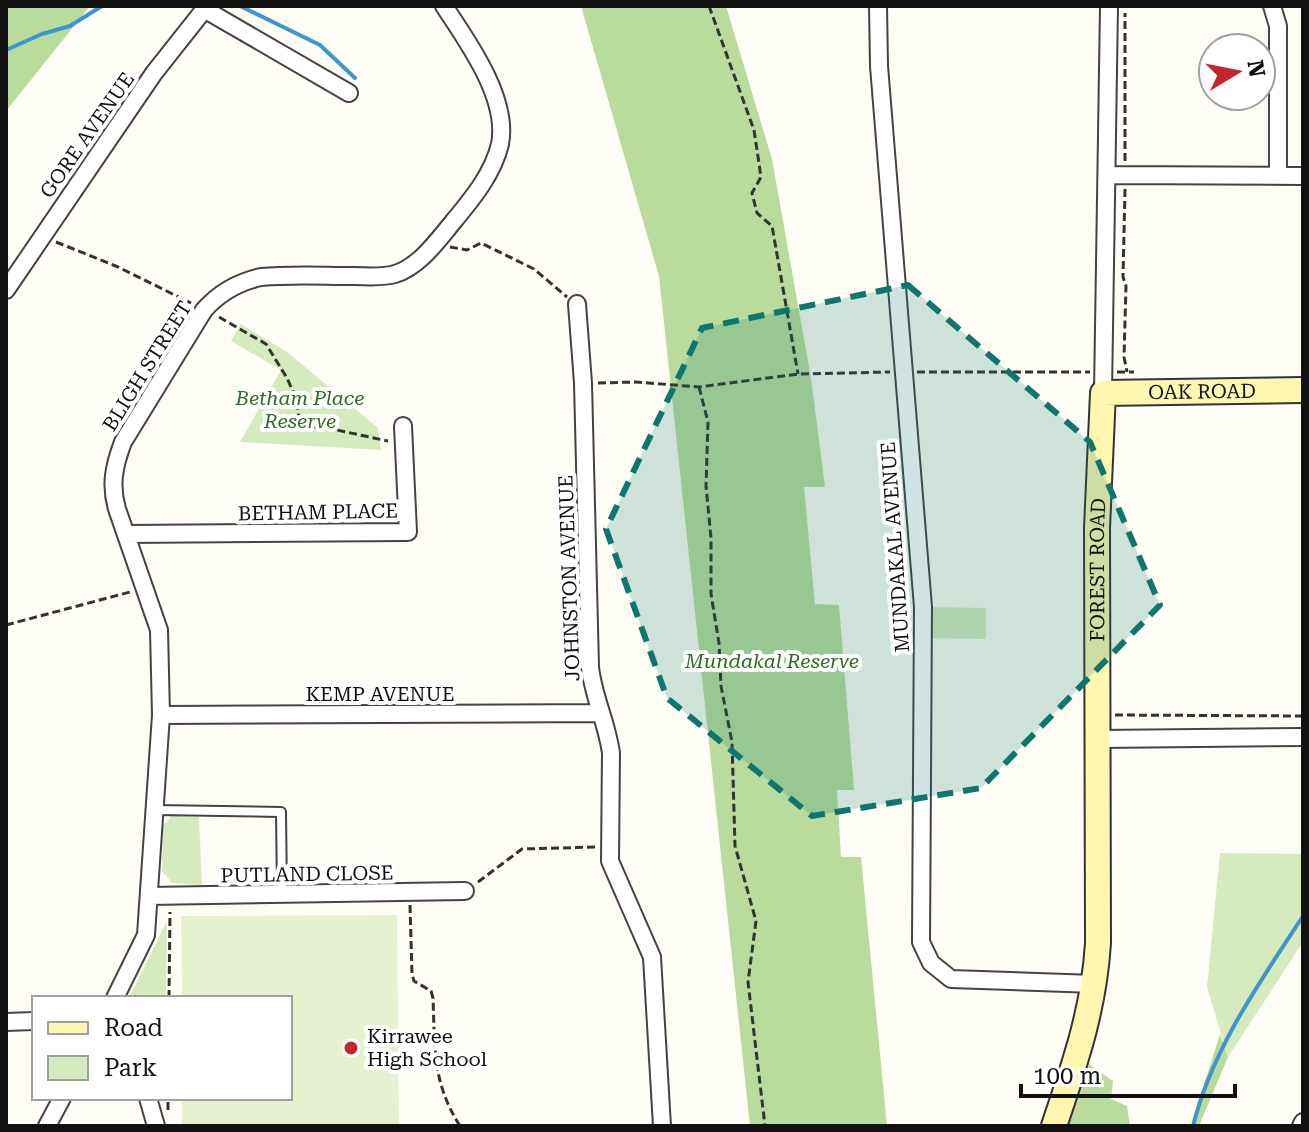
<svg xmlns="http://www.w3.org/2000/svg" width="1309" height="1132" font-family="'Roboto Serif',serif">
<rect width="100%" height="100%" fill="#fffdf5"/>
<!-- green -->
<path fill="#d5ebbd" d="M241,324L287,352L378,428L381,450L240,442L281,370L231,341Z
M923,607L986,608V639L923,638Z
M171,816L199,817L202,885L172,883L162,871L163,826Z
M1220,853L1303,854V942L1228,1057L1207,987Z
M167,921L166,998H129Z"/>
<!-- forest -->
<path fill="#b9dc9c" d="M6,6H90L6,111Z
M581,6H726L772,159L811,378L825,487H804L815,604L839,605L854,790H837L841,857H861L887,1126H750L659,276Z
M1220,1034L1228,1057L1199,1126H1191Z
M1087,1063L1113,1081L1111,1099L1127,1106L1130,1126H1063Z"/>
<!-- pitch -->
<path fill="#e6f2cf" d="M397,915L399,1126H182V1098H290V998H182L181,916Z"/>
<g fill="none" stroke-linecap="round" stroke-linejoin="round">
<!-- stream -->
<path stroke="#3f96cf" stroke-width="4" d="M240,6L320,45L355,78
M6,50L42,34L70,26L102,6
M1193,1126C1212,1049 1260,982 1303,916"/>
<defs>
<path id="lane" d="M155,810L281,812L282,894"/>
<path id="street" d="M878,6L879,66L923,607L921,942L931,963L951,979L1095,984
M1272,6L1278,26V176
M204,9L349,93
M1108,175L1303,176
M6,290L154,73L207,6
M577,304L583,383L590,667C593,696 607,723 611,753L610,861L652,957L662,1126
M1103,393L1109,6
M126,534L408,532L403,426
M161,715L600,713
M1099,739L1303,737
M149,896L465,891
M115,998L146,935L161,715L159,630L117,509C110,485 114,466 123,442L204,310C220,292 238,282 261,277C292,274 322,276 353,276C367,276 381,278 395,274C419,267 438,240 453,222C472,199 493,174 500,144C509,99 468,42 444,6
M6,1022L34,1021
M148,1098L156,1126
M47,1126L62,1098
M1301,1126L1303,1122"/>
<g id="secondary">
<path id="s1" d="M1054,1126C1075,1063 1094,1009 1098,943L1097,528L1103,393L1303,390"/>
</g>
</defs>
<!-- lane casing -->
<use href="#lane" stroke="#444" stroke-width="12"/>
<!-- street casing -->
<use href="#street" stroke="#444" stroke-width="20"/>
<!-- secondary casing -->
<use href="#secondary" stroke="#333" stroke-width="28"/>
<!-- path -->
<path stroke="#333" stroke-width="3" stroke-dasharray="8 4" stroke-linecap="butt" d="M709,6L754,130L761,177L752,193L757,213L772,226L798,374
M1125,161V13
M1125,189L1123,277L1126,286L1124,357L1127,372
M56,242L118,267L191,303
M450,247L467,250L481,243L534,269L567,297
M219,317L266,344L287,378L297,401L299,421L304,426L332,429L388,441
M917,372H1090
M1117,372H1134
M598,383L636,382L699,387L798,374L890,372
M699,387L708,422L706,486L711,538V594L719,643L721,686L732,742L735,846L756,921L748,982L765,1126
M6,625L130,592
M1115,715L1303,716
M478,882L522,849L595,847
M410,905L412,974L414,981L431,991L433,998C435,1048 432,1082 460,1126
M169,998L170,912
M168,1110V1098"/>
<!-- lane -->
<use href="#lane" stroke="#fff" stroke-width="8"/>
<!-- street -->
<use href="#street" stroke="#fff" stroke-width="16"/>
<!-- secondary -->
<use href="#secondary" stroke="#fff6b0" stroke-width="24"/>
</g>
<!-- marked area -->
<path fill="#0f766e" fill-opacity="0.2" stroke="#0f766e" stroke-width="6" stroke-dasharray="16 10" stroke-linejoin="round" d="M908,285L1090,442L1160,605L981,788L812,816L667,698L606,529L702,328Z"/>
<!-- markers -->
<circle fill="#c4262e" stroke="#fff" stroke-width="3" cx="351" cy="1048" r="8"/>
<g text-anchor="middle" stroke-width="8" stroke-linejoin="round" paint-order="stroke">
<!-- street labels -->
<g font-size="20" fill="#111" stroke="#fff">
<text transform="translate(87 135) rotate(-55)" y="7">GORE AVENUE</text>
<text transform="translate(147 366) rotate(-58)" y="7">BLIGH STREET</text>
<text dy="7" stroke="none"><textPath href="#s1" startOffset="838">OAK ROAD</textPath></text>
<text transform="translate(318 512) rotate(-1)" y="7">BETHAM PLACE</text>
<text transform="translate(895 547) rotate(-94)" y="7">MUNDAKAL AVENUE</text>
<text dy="7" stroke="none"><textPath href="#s1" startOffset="562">FOREST ROAD</textPath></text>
<text transform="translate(569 578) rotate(-92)" y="7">JOHNSTON AVENUE</text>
<text x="380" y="701">KEMP AVENUE</text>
<text transform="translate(307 874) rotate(-1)" y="7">PUTLAND CLOSE</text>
</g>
<!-- park labels -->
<g font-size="20" font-style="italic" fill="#2f6b1f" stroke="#fff">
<text x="300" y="405">Betham Place<tspan x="300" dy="23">Reserve</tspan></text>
<text x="772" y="668">Mundakal Reserve</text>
</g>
<!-- poi labels -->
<g font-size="20" fill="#111" stroke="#fff" text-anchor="start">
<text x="367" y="1043">Kirrawee<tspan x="367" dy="23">High School</tspan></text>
</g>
</g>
<!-- border -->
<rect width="1309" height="1132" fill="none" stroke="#111111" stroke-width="16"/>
<!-- legend -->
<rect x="32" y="996" width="260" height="104" fill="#ffffff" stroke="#a0a0a0" stroke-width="2"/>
<rect x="48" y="1022" width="40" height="12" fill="#fff6b0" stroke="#a0a0a0" stroke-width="2"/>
<text x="104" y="1036" font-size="24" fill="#111111">Road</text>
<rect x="48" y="1056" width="40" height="24" fill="#d5ebbd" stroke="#a0a0a0" stroke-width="2"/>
<text x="104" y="1076" font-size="24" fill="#111111">Park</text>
<!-- north arrow -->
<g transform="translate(1237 72) rotate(80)"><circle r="38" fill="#ffffff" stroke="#a0a0a0" stroke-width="2"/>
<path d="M0-6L14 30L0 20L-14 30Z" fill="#c4262e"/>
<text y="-12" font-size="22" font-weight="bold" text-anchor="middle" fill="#111111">N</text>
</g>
<!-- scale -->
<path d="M1021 1084v12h214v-12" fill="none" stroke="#111111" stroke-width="4"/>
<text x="1033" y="1084" font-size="24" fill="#111111" stroke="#ffffff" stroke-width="6" paint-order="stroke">100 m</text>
</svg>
